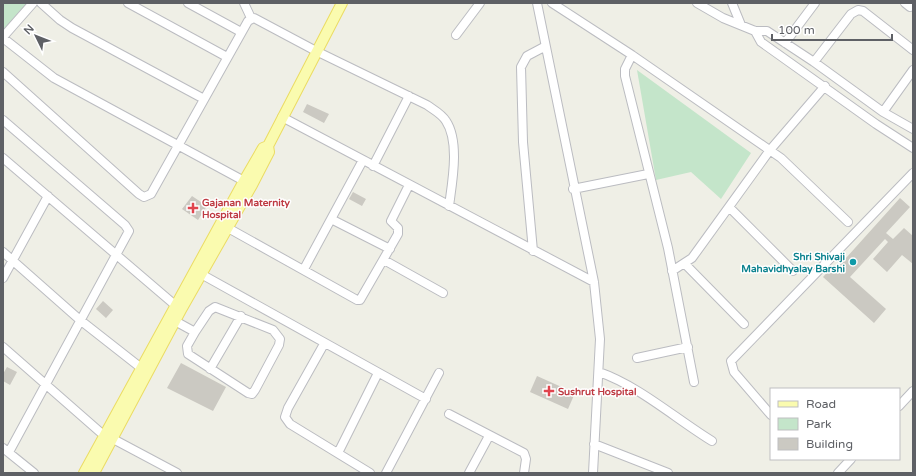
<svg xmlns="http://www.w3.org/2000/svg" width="916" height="476" font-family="'Varela Round',sans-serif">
<rect width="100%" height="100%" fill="#efefe6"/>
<!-- green -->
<path fill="#c4e5ca" d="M3,3H30L3,31Z
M637,70L751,153L721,199L691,172L656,180Z"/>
<!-- building -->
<path fill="#cbc9c2" d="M307,104L329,114L324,123L303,112Z
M353,192L366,199L362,206L349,199Z
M192,196L207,206L198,220L182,209Z
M900,198L910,207L886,233L893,239L904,228L913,236L912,240L913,264L902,255L887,272L873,259L888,242L885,239L850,277L886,309L874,323L823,277L834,265L837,268Z
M103,301L113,310L106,318L96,309Z
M181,363L226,387L213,411L167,388Z
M7,367L17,372L10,385L3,381V374Z
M537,376L575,393L568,409L530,392Z"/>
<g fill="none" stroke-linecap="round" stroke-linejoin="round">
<defs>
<path id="minor" d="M41,3L60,20L72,28L204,99
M128,3L227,57
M188,3L241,32
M244,3L251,18
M537,3L594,282L600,339L593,473
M552,3L632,55L781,158L848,222
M697,3L723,18L755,31H767L814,62L883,112L913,129
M732,3L741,25
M905,3L910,7
M755,31L761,42L876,124L913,148
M456,35L480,3
M3,37L33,3
M3,38L54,78L244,181
M785,43L815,3
M632,55L625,69V76L668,248L694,382
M814,62L851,14L858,10L863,11L913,50
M3,72L139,194L144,197L151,194L248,21L254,18L316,51L427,105C434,110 442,114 446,121C460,142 452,183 449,206
M883,112L913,70
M282,117L594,282
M3,120L125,225L129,231L9,452
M3,158L175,305
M373,166L409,96
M573,189L648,174
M729,207L793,271
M331,219L390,249
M228,228L357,300H360L398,234V228L391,221L409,185
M533,251L523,142L521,67L527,56L544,47
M3,252L80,320L145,371
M384,260L443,293
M685,264L744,324
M304,269L363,160
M672,271L692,258L770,150L825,86
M201,274L426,399
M3,278L48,196
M175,321L195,332L209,311L215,307L273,330L280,339L279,345L255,390L252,394L248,393L188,354L187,346L195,332
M324,344L288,408L285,417L290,424L370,473
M3,347L100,432L177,473
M637,358L688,347
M210,369L241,316
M599,372C639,386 676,419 712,441
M899,406L913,391
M449,414L524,453L526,459L524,473
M771,415L734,372L731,361L913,173
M594,444L668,473
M3,448L34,473
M338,453L378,373
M386,473L439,373
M469,473L489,436
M838,473L851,459"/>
<path id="major" d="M84,473L244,181L263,148L268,146L342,3
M94,473L182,308L252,185L269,152L268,146"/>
</defs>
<!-- minor casing -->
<use href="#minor" stroke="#bbbcc1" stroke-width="10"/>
<!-- major casing -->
<use href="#major" stroke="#ebdc63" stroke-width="12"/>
<!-- minor -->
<use href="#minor" stroke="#fff" stroke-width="8"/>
<!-- major -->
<use href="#major" stroke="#fafbaf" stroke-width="10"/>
</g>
<!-- markers -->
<g fill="#e0444e" stroke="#fff" stroke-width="1.5">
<path d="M191 202h4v4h4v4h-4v4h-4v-4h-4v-4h4z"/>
<path d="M547 385h4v4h4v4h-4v4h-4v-4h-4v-4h4z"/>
</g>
<circle fill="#0f9aa8" stroke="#fff" stroke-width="1.5" cx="853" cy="262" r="4"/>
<g text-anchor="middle" stroke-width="3" stroke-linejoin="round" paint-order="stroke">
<!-- health labels -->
<g font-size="10" font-weight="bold" fill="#be3a42" stroke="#fff" text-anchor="start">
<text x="202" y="206">Gajanan Maternity<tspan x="202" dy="12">Hospital</tspan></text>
<text x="558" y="395">Sushrut Hospital</text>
</g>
<!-- culture labels -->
<g font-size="10" font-weight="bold" fill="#0d838f" stroke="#fff" text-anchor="end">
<text x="845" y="260">Shri Shivaji<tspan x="845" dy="12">Mahavidhyalay Barshi</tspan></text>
</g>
</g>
<!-- border -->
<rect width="916" height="476" fill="none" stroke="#5e6065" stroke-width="8"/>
<!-- legend -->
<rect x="770" y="388" width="130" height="72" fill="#ffffff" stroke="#bfbfc1"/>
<rect x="778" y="401" width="20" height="6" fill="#fafbaf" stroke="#bfbfc1"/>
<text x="806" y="408" font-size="12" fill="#5e6065">Road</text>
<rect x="778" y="418" width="20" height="12" fill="#c4e5ca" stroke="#bfbfc1"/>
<text x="806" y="428" font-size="12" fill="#5e6065">Park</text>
<rect x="778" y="438" width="20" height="12" fill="#cbc9c2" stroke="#bfbfc1"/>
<text x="806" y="448" font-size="12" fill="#5e6065">Building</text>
<!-- north arrow -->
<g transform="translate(36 36) rotate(313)" stroke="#ffffff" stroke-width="3" paint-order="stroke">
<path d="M0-3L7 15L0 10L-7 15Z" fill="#5e6065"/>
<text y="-6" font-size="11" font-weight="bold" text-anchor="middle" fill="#5e6065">N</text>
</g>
<!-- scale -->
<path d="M772 34v6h120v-6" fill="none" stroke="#5e6065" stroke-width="2"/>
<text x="778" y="34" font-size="12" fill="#5e6065" stroke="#ffffff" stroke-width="3" paint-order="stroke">100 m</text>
</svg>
